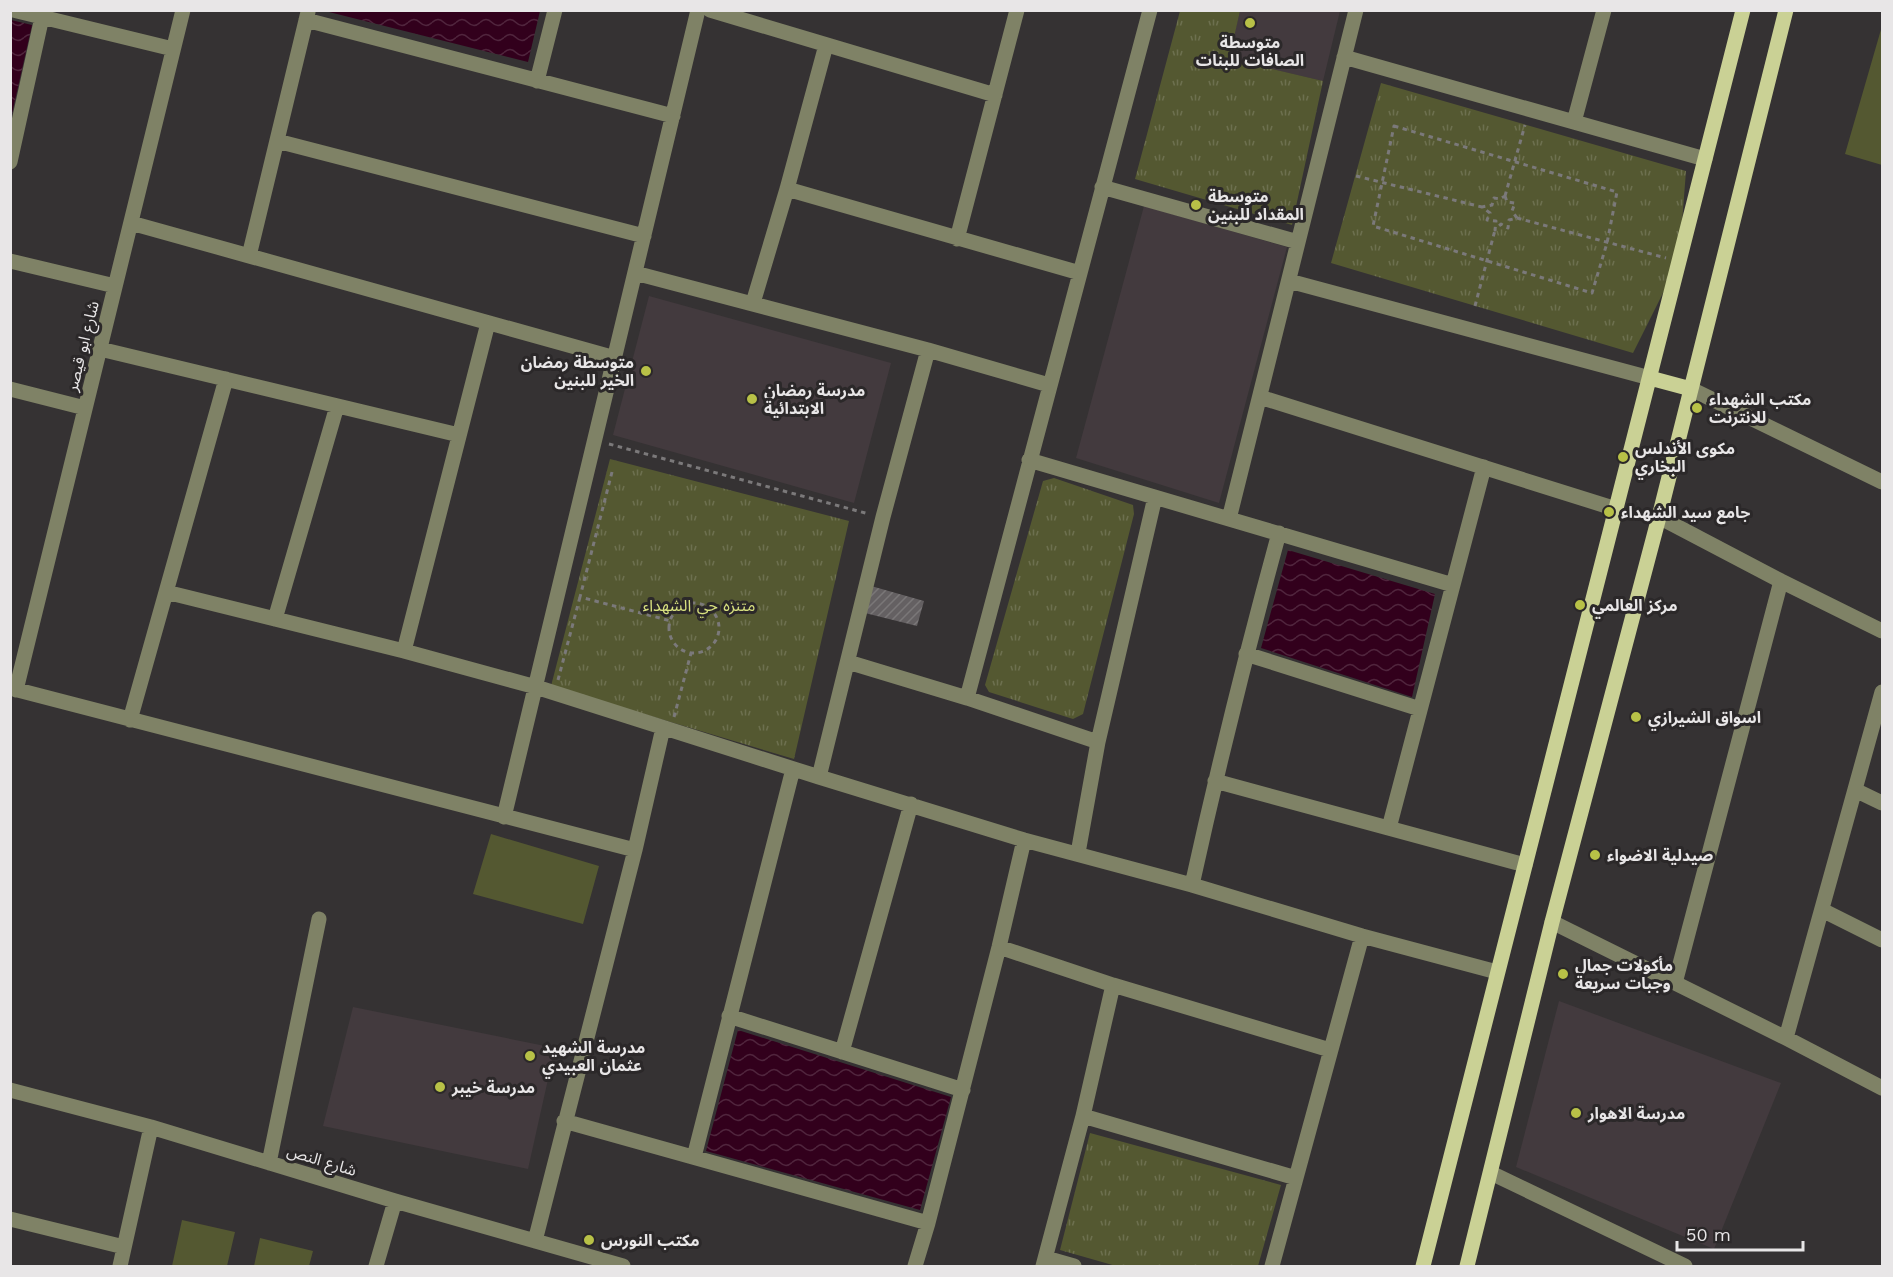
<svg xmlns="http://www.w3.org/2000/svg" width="1893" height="1277" font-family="'Work Sans','Noto Sans Arabic',sans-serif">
<defs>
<pattern id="grass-tufts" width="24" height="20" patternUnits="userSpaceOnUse" patternTransform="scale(1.5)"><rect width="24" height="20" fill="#545831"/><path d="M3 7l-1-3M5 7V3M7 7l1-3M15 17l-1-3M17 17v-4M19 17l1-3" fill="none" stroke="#6d704f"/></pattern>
<pattern id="water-waves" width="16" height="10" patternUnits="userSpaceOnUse" patternTransform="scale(1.5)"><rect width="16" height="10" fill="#32001c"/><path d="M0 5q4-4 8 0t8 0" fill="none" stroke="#50253d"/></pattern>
<pattern id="building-hatch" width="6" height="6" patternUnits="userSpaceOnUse" patternTransform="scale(1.5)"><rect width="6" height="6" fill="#646062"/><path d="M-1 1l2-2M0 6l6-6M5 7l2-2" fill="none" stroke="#7a7778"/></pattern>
</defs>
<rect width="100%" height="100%" fill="#353233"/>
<!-- built -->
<path fill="#433a3e" d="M1240,11H1340L1323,81L1228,59Z
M1144,206L1287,247L1219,503L1076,458Z
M649,296L891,363L854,503L613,435Z
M1559,1001L1781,1083L1714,1249L1516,1167Z
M353,1007L555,1048L528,1169L323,1126Z"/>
<!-- grass -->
<path fill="url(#grass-tufts)" d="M1180,11H1240L1229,59L1323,81L1292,225L1135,179Z
M1381,83L1686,171L1679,261L1633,353L1331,263Z
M610,459L849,521L794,759L551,686Z
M1054,478L1133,505L1134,514L1083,714L1073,719L989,692L985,685L1043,481Z
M1090,1133L1281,1185L1258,1266H1116L1060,1250Z"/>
<!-- pitch -->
<path fill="#545831" d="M1882,26V165L1845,154Z
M491,834L599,866L583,924L473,894Z
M182,1220L235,1232L227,1266H172Z
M260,1238L313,1251L309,1266H254Z"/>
<!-- water -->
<path fill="url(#water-waves)" d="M321,10H540V11L528,62Z
M11,20L32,25L11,118L10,20Z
M1288,550L1435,594L1412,697L1261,648Z
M738,1030L951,1097L920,1210L706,1151Z"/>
<!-- building -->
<path fill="url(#building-hatch)" d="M871,586L924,601L917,626L865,613Z"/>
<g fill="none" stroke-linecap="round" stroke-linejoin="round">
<!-- path -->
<path stroke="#7b797a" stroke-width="3" stroke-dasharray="4.5 4.5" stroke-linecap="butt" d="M1394,126L1617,192L1607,243L1592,293L1373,226Z
M1356,176L1482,207
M1505,196L1507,202L1515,203L1512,211L1517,218L1509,220L1508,228L1501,224L1495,230L1496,221L1487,220L1490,213L1482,207L1492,205L1494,198L1500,199Z
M1505,196L1525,125
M1517,218L1666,258
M1475,306L1495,230
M609,444L869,514
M612,472L580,597L671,621
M669 628a25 25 0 1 1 50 0a25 25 0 1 1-50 0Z
M558,680L580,597
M674,717L691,653"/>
<!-- minor -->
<path stroke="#7f8266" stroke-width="15" d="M13,10L173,49
M710,10L995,95
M306,20L673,116
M1344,57L1705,159
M537,81L555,10
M1574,122L1604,10
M277,141L644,236
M10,162L42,17
M1102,187L1298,242
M787,189L1080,273
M131,223L615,358
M957,239L1017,10
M249,256L308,12
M10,261L115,286
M635,273L928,350L1049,385
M1289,281L1650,378
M753,303L787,189L826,45
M100,349L459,435
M10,389L85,408
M1691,389L1882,482
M1260,397L1616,509
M1029,460L1453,585
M1659,517L1781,581L1882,631
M1229,519L1356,10
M166,592L404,651L536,687L819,777L1024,840L1192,885L1362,936L1497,972
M275,619L337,406
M404,651L488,323
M1246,654L1420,709
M848,662L967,698
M10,688L635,850L535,1241
M16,690L183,10
M130,720L226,379
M1098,742L967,698L1150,10
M819,777L883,517L928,350
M1215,781L1525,865
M1855,790L1882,803
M504,817L698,10
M1389,828L1484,467
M635,850L663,728
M1078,853L1098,742L1155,497
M1192,885C1218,767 1247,650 1279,533
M1822,910L1882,940
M1552,922L1786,1038L1882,1088
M999,947L1113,985L1330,1050
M1675,983L1781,581
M729,1016L963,1090
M1786,1038L1882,692
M842,1052L911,804
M10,1090L151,1127L395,1201L623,1266
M1083,1116L1296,1178
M564,1121L928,1223L999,947L1024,840
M694,1157L793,769
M269,1163L319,919
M1491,1173L1685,1266
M10,1219L124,1247
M1046,1258L1074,1266
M120,1266L151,1127
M376,1266L395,1201
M915,1266L928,1223
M1043,1266L1083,1116L1113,985
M1272,1266L1362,936"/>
<!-- major -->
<path stroke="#cad195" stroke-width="15" d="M1650,378L1691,389
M1423,1266L1743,10
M1467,1266L1552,922L1659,517L1786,10"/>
</g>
<!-- markers -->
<g fill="#b8c147" stroke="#2b2829" stroke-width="2">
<circle cx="1250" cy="23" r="6"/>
<circle cx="1196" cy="205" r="6"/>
<circle cx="646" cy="371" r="6"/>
<circle cx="752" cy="399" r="6"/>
<circle cx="1697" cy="408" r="6"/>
<circle cx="1623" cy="457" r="6"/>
<circle cx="1609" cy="512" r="6"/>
<circle cx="1580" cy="605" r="6"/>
<circle cx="1636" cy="717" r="6"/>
<circle cx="1595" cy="855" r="6"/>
<circle cx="1563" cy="974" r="6"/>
<circle cx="530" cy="1056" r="6"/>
<circle cx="440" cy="1087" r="6"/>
<circle cx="1576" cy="1113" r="6"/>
<circle cx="589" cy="1240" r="6"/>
</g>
<g text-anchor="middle" stroke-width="6" stroke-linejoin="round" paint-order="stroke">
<!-- poi labels -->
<g font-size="16" font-weight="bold" fill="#e8e6e7" stroke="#2b2829" text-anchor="start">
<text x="1250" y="48" text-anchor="middle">متوسطة<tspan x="1250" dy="18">الصافات للبنات</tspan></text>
<text x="1208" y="202">متوسطة<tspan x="1208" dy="18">المقداد للبنين</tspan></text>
<text x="634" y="368" text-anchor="end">متوسطة رمضان<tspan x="634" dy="18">الخير للبنين</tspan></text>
<text x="764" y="396">مدرسة رمضان<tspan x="764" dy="18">الابتدائية</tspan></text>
<text x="1709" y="405">مكتب الشهداء<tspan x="1709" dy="18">للانترنت</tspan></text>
<text x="1635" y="454">مكوى الأندلس<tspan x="1635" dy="18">البخاري</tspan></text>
<text x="1621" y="518">جامع سيد الشهداء</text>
<text x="1592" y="611">مركز العالمي</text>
<text x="1648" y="723">اسواق الشيرازي</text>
<text x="1607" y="861">صيدلية الاضواء</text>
<text x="1575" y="971">مأكولات جمال<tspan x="1575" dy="18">وجبات سريعة</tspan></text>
<text x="542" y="1053">مدرسة الشهيد<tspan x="542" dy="18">عثمان العبيدي</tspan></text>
<text x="452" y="1093">مدرسة خيبر</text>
<text x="1588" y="1119">مدرسة الاهوار</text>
<text x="601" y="1246">مكتب النورس</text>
</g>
<!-- street labels -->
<g font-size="16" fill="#e8e6e7" stroke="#2b2829">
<text transform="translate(82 346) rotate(-76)" y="6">شارع ابو قيصر</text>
<text transform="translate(322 1160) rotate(17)" y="6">شارع النص</text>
</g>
<!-- park labels -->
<g font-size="16" fill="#d8e17f" stroke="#2b2829">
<text x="699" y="611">متنزه حي الشهداء</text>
</g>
</g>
<!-- border -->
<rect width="1893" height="1277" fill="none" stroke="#e8e6e7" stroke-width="24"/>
<!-- scale -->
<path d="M1677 1241v9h126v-9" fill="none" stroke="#e8e6e7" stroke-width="3"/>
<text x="1686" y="1241" font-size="18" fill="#e8e6e7" stroke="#2b2829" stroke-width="4.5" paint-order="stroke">50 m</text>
</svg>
